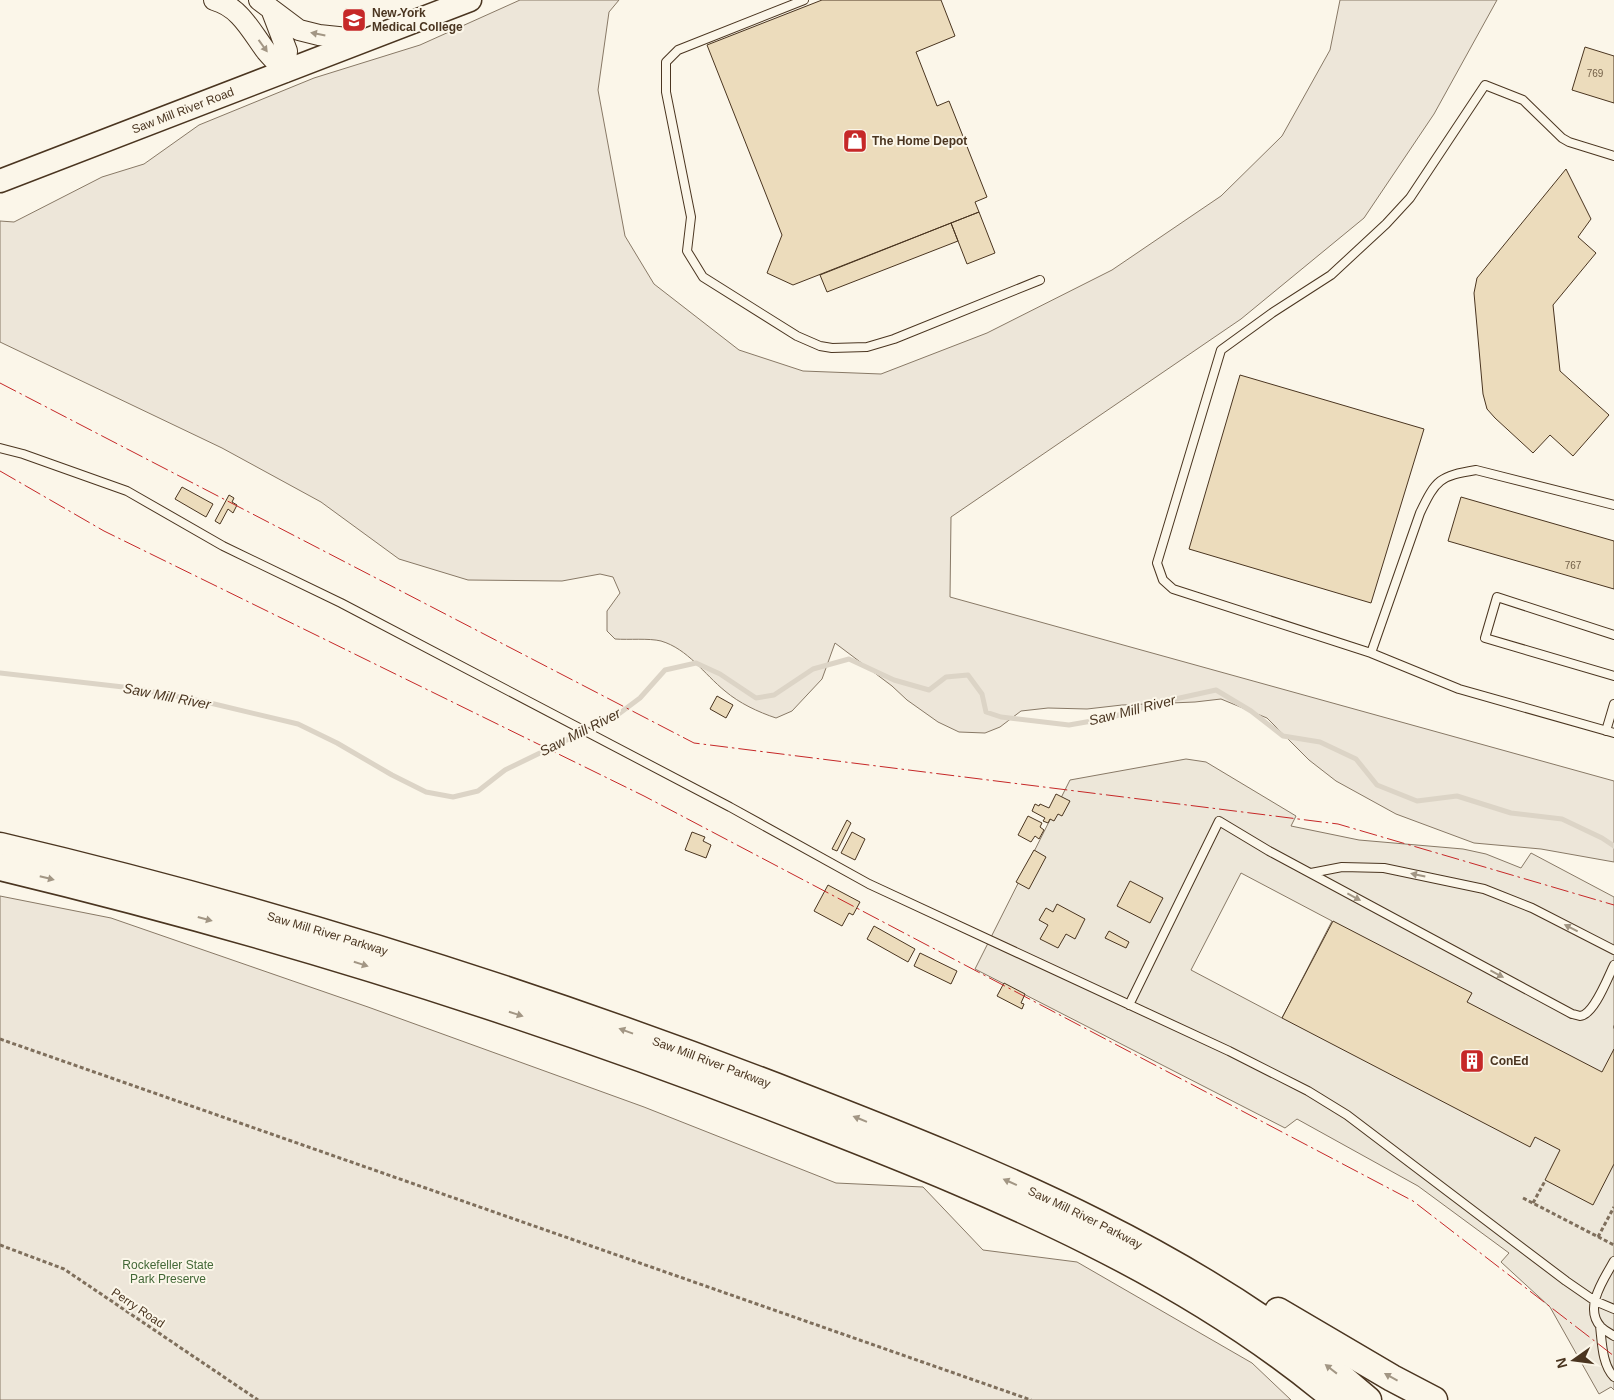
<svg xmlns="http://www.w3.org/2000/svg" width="1614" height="1400" font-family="Helvetica,sans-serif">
<rect width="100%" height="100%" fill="#fbf6e9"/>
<!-- green -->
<path fill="#ede6d9" stroke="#887966" d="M520,0H619L609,12L598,90L625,236L654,284L739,350L803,371L881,374L987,333L1112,270L1221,196L1282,136L1330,50L1340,0H1497L1434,114L1364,218L1241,319L951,517L950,597L1614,781V862L1541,849L1474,843L1396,814L1336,781L1309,760L1267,718L1221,699L1195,702L1122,705L1087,709L1048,708L1021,711L1000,727L985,733L959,732L938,722L907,700L892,686L835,643L822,679L792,711L776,718C758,712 739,703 725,691C704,674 688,649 661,641C649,638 629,640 615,639L607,631V611L620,593L613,577L600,574L562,581L468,580L399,559L321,502L222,448L0,342V221L14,222L102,177L144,164L199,125L314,78L420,45Z
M0,896L111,918L368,1007L644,1107L836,1183L923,1187L983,1250L1077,1262L1252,1363L1291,1400H0Z"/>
<!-- parking -->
<path fill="#ede7d9" stroke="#887966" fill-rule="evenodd" d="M1186,759L1206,762L1296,816L1291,826L1359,840L1463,849L1486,854L1521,868L1531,853L1614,897V1390L1611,1387L1599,1394L1550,1307L1501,1262L1509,1253L1418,1186L1297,1119L1285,1128L975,969L1070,780ZM1241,873L1332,921L1282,1018L1191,970Z"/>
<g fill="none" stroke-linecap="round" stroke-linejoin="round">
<!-- stream -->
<path stroke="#dcd4c6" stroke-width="5" d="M0,673L132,688L206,702L298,724L337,743L392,775L426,792L453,797L478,791L505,770L616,716L640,698L665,670L696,663L720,674L756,698L774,695L813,669L849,659L894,680L929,690L946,677L968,675L982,694L986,712L1001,717L1069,725L1109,718L1157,703L1216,690L1251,711L1283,736L1320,742L1356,759L1377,785L1417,801L1457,796L1511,813L1562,819L1602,838L1614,846"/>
</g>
<!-- building -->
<path fill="#ecdcbc" stroke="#4a3520" d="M822,0H941L955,36L916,52L937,106L949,101L987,197L975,202L979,212L793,285L767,273L782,235L707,45Z
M1585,47L1614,56V103L1572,90Z
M1566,169L1591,219L1578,237L1596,253L1553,305L1560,371L1609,415L1573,456L1550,435L1533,453L1495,418L1487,409L1483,394L1474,293L1477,278Z
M979,212L995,253L967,264L951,223Z
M951,223L958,241L827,292L820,275Z
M1240,375L1424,429L1371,603L1189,549Z
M182,487L213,504L206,517L175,499Z
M229,495L234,498L232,502L237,505L233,513L228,509L220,524L215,521Z
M1461,497L1614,541V589L1448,541Z
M717,696L733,705L726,718L710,709Z
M1056,794L1070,801L1062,816L1058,814L1054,821L1050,819L1048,823L1043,821L1045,818L1032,811L1035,804L1039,806L1040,804L1049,808Z
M1028,816L1042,823L1040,827L1044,830L1039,839L1035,836L1031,842L1018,835Z
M847,820L851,823L837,851L832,849Z
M692,832L705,837L703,841L711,845L706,858L685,850Z
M852,832L865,839L855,860L841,853Z
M1034,850L1046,857L1029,889L1016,882Z
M1130,881L1163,898L1150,923L1117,906Z
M828,885L860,902L853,915L849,913L842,926L814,911Z
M1057,904L1085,919L1075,939L1066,934L1058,948L1040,939L1048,925L1039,920L1046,908L1053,912Z
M1333,921L1472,993L1467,1002L1602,1072L1614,1049V1164L1593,1205L1545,1180L1560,1150L1535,1137L1530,1147L1282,1018Z
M874,926L915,949L908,962L867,939Z
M1109,931L1129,942L1126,948L1105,938Z
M920,953L957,971L951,984L914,966Z
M1004,983L1025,994L1021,1003L1024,1004L1022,1009L997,996Z"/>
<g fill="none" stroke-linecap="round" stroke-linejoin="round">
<defs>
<path id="lane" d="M804,0L678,50L666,62V92L691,217L687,251L703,277L797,336L820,346L832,348L867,347L894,339L1040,280
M1614,156L1569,142L1562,138L1523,100L1485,85L1410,198L1386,224L1331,275L1272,313L1221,350L1157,563L1163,580L1173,589L1371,653L1459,689L1614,733
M0,448L23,454L127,491L223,546L341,603L730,807L869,884L1229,1051L1308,1091L1347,1115L1566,1281L1595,1301L1614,1309
M1614,635L1497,597L1485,638L1614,676
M1371,653L1420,513C1436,479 1440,476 1476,470L1614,505
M1606,731L1614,704
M1311,873L1342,867L1384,868L1484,889L1532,908L1614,950
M1129,1005L1219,821L1269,851L1572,1014C1573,1014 1580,1016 1580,1016C1594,1015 1608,977 1614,965
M1614,1261C1604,1279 1583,1308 1601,1327C1605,1331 1610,1333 1614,1336
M1600,1326C1602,1342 1602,1365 1614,1377"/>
<path id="secondary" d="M214,0C240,7 251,31 266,51C272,58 279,65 285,72
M259,0L299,30L319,35L367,40
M271,9L287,51L285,72"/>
<g id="primary">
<path id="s1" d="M0,181L470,0"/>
</g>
<g id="highway">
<path id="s2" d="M0,846C272,910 538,994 798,1095C999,1173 1204,1256 1368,1400"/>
<path d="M0,867C279,934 552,1020 818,1125C1000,1196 1186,1273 1336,1400"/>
<path d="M1278,1311L1392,1378L1434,1400"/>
</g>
</defs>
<!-- lane casing -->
<use href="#lane" stroke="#4a3520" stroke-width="10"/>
<!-- secondary casing -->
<use href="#secondary" stroke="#4a3520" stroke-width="22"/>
<!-- primary casing -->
<use href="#primary" stroke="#4a3520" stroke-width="25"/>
<!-- highway casing -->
<use href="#highway" stroke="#4a3520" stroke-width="29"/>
<!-- path -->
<path stroke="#7f6f5c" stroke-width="3" stroke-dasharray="4 2.5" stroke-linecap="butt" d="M1613,1027H1614
M0,1039L1031,1400
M1523,1198L1614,1245
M1533,1203L1545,1181
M1598,1237L1614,1207
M0,1245L64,1269L258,1400"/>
<!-- lane -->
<use href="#lane" stroke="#fbf6e9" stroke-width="8"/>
<!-- secondary -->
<use href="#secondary" stroke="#fbf6e9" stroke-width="20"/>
<!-- primary -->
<use href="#primary" stroke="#fbf6e9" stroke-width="22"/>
<!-- highway -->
<use href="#highway" stroke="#fbf6e9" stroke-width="26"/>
<!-- power -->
<path stroke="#c62828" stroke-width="1" stroke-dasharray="18 4 2.5 4" stroke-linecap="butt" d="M0,383L694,743L1338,824L1614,905
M0,471L104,531L644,796L1413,1201L1614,1356"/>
</g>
<!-- one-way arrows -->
<defs><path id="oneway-solid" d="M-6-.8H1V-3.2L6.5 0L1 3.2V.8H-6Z" transform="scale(1.25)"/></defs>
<g fill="#a29684">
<use href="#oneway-solid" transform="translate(318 34) rotate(-169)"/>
<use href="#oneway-solid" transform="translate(263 46) rotate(54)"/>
<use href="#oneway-solid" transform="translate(1418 875) rotate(-168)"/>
<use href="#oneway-solid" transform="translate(47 878) rotate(14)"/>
<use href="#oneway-solid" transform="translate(1354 897) rotate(28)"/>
<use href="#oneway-solid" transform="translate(205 919) rotate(15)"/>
<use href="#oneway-solid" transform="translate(1571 928) rotate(-153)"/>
<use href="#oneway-solid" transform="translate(361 964) rotate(17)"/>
<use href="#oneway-solid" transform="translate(1497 974) rotate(28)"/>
<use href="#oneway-solid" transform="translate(516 1014) rotate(18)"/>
<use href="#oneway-solid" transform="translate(626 1031) rotate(-160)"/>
<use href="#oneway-solid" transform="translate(860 1119) rotate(-158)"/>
<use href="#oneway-solid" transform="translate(1010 1182) rotate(-156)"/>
<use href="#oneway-solid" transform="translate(1331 1369) rotate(-142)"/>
<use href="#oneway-solid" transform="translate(1391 1377) rotate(-151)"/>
</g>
<!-- icons -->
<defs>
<symbol id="university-square" viewBox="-11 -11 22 22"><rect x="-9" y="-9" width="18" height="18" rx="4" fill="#c62828" stroke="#fbf6e9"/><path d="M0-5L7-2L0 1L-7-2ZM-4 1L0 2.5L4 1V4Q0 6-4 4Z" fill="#fff"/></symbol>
<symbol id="shop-square" viewBox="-11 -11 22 22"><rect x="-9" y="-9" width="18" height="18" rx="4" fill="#c62828" stroke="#fbf6e9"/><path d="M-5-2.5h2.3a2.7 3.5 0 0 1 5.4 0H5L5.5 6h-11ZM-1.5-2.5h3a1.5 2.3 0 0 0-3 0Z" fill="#fff"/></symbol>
<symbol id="building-square" viewBox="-11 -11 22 22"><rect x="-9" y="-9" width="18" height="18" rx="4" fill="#c62828" stroke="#fbf6e9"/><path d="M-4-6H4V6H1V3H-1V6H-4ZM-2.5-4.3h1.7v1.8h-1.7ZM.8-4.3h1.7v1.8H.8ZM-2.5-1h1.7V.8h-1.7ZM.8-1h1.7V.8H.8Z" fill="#fff"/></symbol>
</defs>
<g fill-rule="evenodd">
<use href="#university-square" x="340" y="6" width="28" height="28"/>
<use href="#shop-square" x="841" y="127" width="28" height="28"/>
<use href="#building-square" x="1458" y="1047" width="28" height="28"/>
</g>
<g text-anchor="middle" stroke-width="4" stroke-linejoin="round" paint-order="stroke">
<!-- number labels -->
<g font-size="10" fill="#725f47">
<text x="1595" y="77">769</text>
<text x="1573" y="569">767</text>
</g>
<!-- poi labels -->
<g font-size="12" font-weight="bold" fill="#4a3520" stroke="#fbf6e9" text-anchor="start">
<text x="372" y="17">New York<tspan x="372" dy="14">Medical College</tspan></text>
<text x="872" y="145">The Home Depot</text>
<text x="1490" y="1065">ConEd</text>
</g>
<!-- street labels -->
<g font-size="12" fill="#4a3520" stroke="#fbf6e9">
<text dy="4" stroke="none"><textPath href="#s1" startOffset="196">Saw Mill River Road</textPath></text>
<text dy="4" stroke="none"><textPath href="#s2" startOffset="339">Saw Mill River Parkway</textPath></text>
<text dy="4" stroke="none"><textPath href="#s2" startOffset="744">Saw Mill River Parkway</textPath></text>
<text dy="4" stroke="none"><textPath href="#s2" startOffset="1149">Saw Mill River Parkway</textPath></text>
<text transform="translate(138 1308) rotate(34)" y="4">Perry Road</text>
</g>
<!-- park labels -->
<g font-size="12" fill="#436837" stroke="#fbf6e9">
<text x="168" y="1269">Rockefeller State<tspan x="168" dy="14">Park Preserve</tspan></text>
</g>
<!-- water labels -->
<g font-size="14" font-style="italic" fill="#4a3520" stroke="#fbf6e9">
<text transform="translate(167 696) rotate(11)" y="5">Saw Mill River</text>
<text transform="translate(1132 710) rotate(-14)" y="5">Saw Mill River</text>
<text transform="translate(580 732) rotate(-27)" y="5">Saw Mill River</text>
</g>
</g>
<!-- north arrow -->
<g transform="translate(1574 1360) rotate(256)" stroke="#fbf6e9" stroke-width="4" paint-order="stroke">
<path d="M0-4L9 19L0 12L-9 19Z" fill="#4a3520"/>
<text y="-8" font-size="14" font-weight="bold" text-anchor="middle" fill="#4a3520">N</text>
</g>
</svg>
